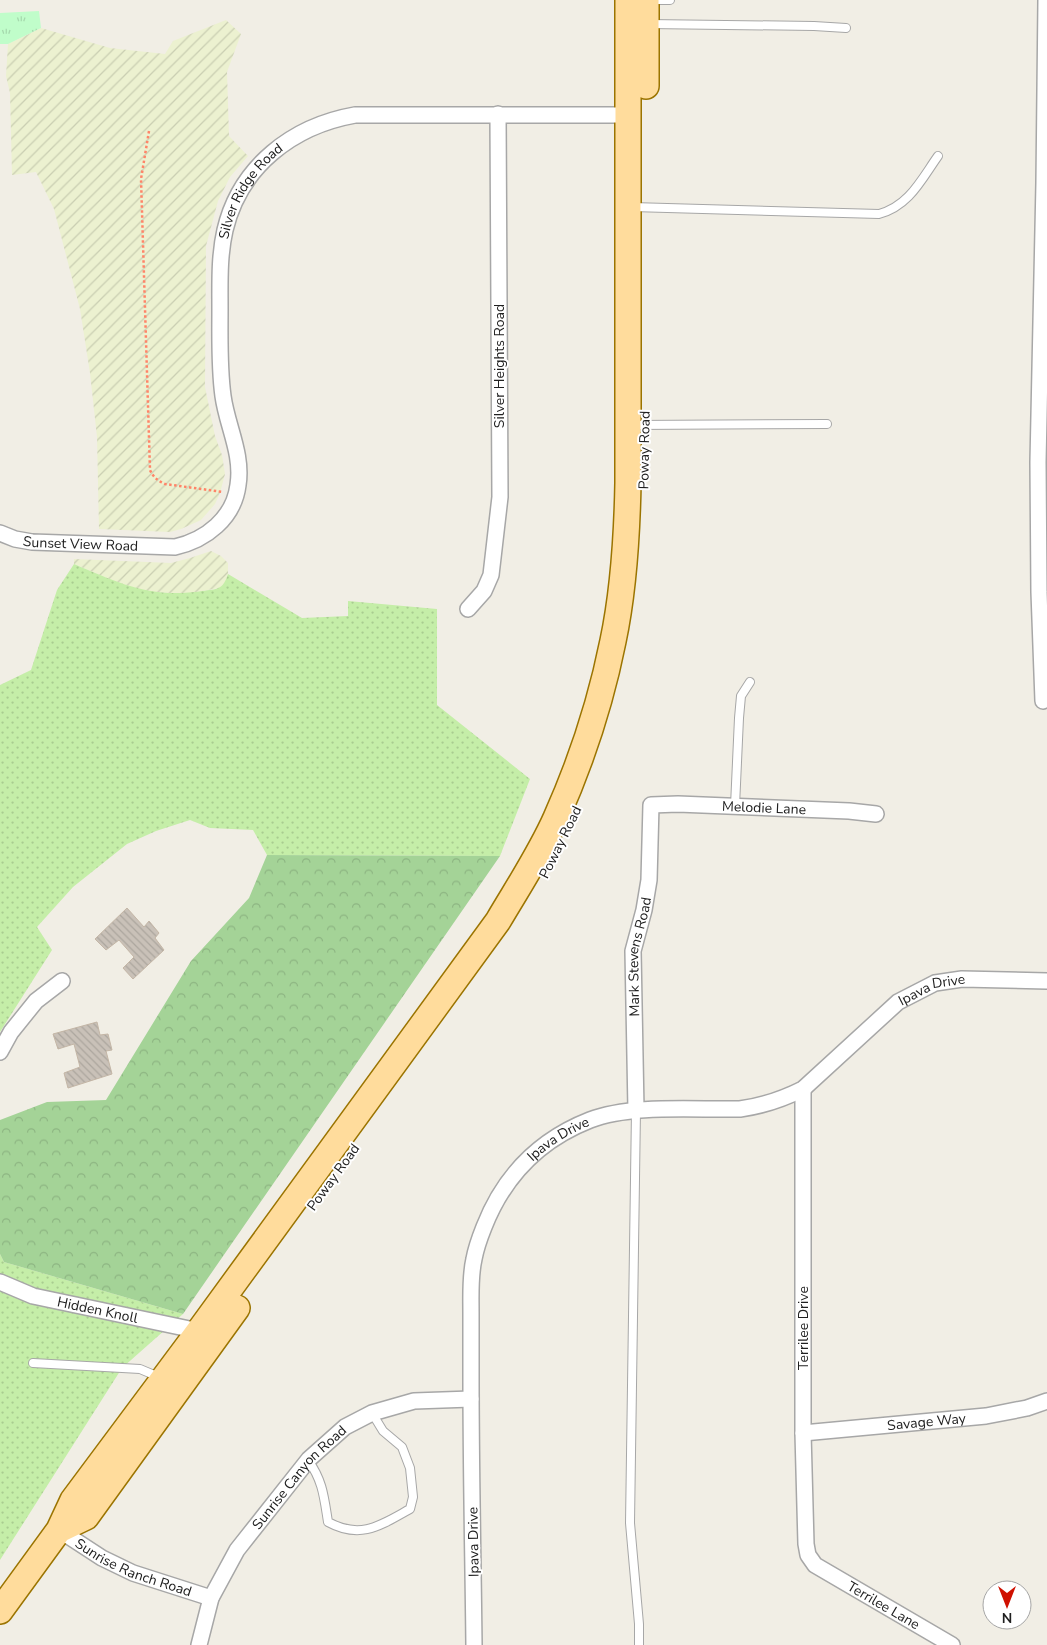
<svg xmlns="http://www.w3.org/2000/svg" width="1047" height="1645" font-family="'Nunito Sans',sans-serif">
<defs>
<pattern id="farmland-furrows" width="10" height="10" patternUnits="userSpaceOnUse" patternTransform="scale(1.25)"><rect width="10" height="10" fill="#ecf1d0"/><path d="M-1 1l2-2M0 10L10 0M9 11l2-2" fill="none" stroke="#caceb2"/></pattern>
<pattern id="grass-dots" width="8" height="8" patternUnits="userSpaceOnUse" patternTransform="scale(1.25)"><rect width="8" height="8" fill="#c5eea8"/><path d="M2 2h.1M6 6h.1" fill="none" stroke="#a9cc90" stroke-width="1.8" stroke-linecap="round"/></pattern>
<pattern id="forest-crowns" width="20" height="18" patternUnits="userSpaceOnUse" patternTransform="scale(1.25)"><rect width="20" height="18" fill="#a4d397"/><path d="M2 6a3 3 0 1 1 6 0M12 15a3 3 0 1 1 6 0" fill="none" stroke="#8db582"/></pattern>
<pattern id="park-tufts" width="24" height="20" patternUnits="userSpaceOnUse" patternTransform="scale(1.25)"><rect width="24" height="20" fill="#c0fdca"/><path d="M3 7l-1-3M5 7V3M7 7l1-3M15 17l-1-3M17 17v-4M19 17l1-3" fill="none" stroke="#a5d9ad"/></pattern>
<pattern id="building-back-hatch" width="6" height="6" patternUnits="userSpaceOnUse" patternTransform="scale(1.25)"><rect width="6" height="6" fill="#c9c1b8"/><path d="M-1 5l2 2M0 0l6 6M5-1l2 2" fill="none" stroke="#aca69e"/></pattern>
</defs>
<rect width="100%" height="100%" fill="#f1eee5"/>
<!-- farmland -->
<path fill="url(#farmland-furrows)" d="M226,20L241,34L227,72L229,136L248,156L230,177L218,201L206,246L205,387L215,436L222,455L225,474L220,493L215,504L201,520L181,529L170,532L99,529L97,437L90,373L80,309L54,209L36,172L12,175L10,93L6,76L8,44L41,28L110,48L165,54L173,41Z
M211,551L221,556L228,563V574L225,584L219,588L185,594L151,592L120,584L74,564V559L171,563L190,558Z"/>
<!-- grass -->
<path fill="url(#grass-dots)" d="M74,564C119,583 151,599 202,591C217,589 223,590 228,574L302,618L348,616V601L437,609V705L530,779L500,856L267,855L253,830L210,828L190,820L156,831L127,844L73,887L37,927L52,950L0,1032V685L31,670L57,590Z
M0,1254L4,1262L183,1314L122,1368L0,1560Z"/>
<!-- forest -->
<path fill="url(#forest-crowns)" d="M267,855L500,856L183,1314L4,1262L0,1254V1120L47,1102L106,1100L191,961L249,898Z"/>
<!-- park -->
<path fill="url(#park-tufts)" d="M39,11L41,28L8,44H0V13Z"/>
<!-- building -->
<path fill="url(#building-back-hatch)" stroke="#c4b6a6" d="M127,908L144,927L149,921L159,933L155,938L164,950L133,979L123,968L134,957L119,940L106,950L95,939Z
M97,1022L100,1035L108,1034L112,1050L106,1051L112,1074L68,1088L64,1073L80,1067L74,1044L58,1049L53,1034Z"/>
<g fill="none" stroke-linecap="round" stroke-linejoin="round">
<defs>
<path id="service" d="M653,0H670
M648,24L814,26L846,28
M632,207L879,214C909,206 921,180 938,156
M631,425L827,424
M735,806L739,718L741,696L750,682
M636,1110L630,1523L639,1624V1645
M33,1363L140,1369L159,1377
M308,1460C323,1481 324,1497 328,1522C361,1540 381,1525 410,1509L413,1497L410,1468L402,1447L383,1431L372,1413"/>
<g id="minor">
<path id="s1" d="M0,533L15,539L32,542L175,547C206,540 234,518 238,485C243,454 227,426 223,396C219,367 220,338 220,309C220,283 219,256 225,230C240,166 293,126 355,115H628"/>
<path d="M468,609L484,591L491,575L500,497L498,114"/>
<path d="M1043,701L1039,592L1038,462L1044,183L1046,0"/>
<path d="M0,1052L11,1032L36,1001L62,981"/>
<path id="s2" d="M803,1089V1433L806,1544L808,1555L815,1565L952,1645"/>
<path id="s3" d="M636,1110L633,951L644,910L649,880L651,805L678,804L849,811L876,814"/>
<path id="s4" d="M0,1282L33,1296L199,1331"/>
<path id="s5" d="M803,1433L986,1416L1027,1408L1047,1401"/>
<path id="s6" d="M59,1530L102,1558L133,1573L211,1598"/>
<path id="s7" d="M199,1645L211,1598L237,1550L309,1459L345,1427L372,1413L414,1401L471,1399"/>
<path id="s8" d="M474,1645C473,1557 471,1468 471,1380C471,1357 471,1335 471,1312C471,1294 470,1276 474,1259C476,1248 480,1237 484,1227C504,1176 539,1140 590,1120C631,1104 695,1110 740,1109C762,1106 783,1099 803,1089L898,1002L935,983L962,979L1047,981"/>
</g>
<path id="primary" d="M646,86V0
M59,1530L86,1517L237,1308
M0,1611L59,1530L73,1500L199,1331L498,921C518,887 540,854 556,818C581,762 601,701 613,641C624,589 627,536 628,483V0"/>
</defs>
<!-- service casing -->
<use href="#service" stroke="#a7a7a7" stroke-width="10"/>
<!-- minor casing -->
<use href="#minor" stroke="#a7a7a7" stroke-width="18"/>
<!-- primary casing -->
<use href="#primary" stroke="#9b7400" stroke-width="28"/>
<!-- path -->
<path stroke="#ff8468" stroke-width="2.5" stroke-dasharray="2.5 2.5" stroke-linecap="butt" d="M149,131L141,179L150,470C153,477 158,481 165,484L223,492"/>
<!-- service -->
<use href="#service" stroke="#fff" stroke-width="8"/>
<!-- minor -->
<use href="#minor" stroke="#fff" stroke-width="15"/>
<!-- primary -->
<use href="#primary" stroke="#ffdc9c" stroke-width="25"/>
</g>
<g text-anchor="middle" stroke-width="4" stroke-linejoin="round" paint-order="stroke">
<!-- street labels -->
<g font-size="14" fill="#202020" stroke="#fff">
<text dy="5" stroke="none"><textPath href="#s1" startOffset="575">Silver Ridge Road</textPath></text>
<text transform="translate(499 366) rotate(-90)" y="5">Silver Heights Road</text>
<text transform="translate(644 450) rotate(-89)" y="5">Poway Road</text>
<text dy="5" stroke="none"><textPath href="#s1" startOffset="82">Sunset View Road</textPath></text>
<text dy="5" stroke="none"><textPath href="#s3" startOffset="420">Melodie Lane</textPath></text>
<text transform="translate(560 842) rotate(-64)" y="5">Poway Road</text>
<text dy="5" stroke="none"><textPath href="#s3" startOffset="154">Mark Stevens Road</textPath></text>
<text dy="5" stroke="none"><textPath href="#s8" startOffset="958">Ipava Drive</textPath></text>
<text dy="5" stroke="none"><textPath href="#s8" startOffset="538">Ipava Drive</textPath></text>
<text transform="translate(333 1177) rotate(-54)" y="5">Poway Road</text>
<text dy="5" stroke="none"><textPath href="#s4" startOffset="102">Hidden Knoll</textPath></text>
<text transform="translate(803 1328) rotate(-90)" y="5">Terrilee Drive</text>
<text dy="5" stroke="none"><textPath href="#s5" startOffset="124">Savage Way</textPath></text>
<text dy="5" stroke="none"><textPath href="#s7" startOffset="199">Sunrise Canyon Road</textPath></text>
<text transform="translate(473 1542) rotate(-91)" y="5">Ipava Drive</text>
<text dy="5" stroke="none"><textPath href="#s6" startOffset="84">Sunrise Ranch Road</textPath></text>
<text dy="5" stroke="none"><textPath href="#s2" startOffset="558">Terrilee Lane</textPath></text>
</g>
</g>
<!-- north arrow -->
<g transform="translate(1007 1605) rotate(180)"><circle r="24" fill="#ffffff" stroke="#a6a6a6"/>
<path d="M0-4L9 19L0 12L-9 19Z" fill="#cf1000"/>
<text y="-8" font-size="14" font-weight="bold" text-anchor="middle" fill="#202020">N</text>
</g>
</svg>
